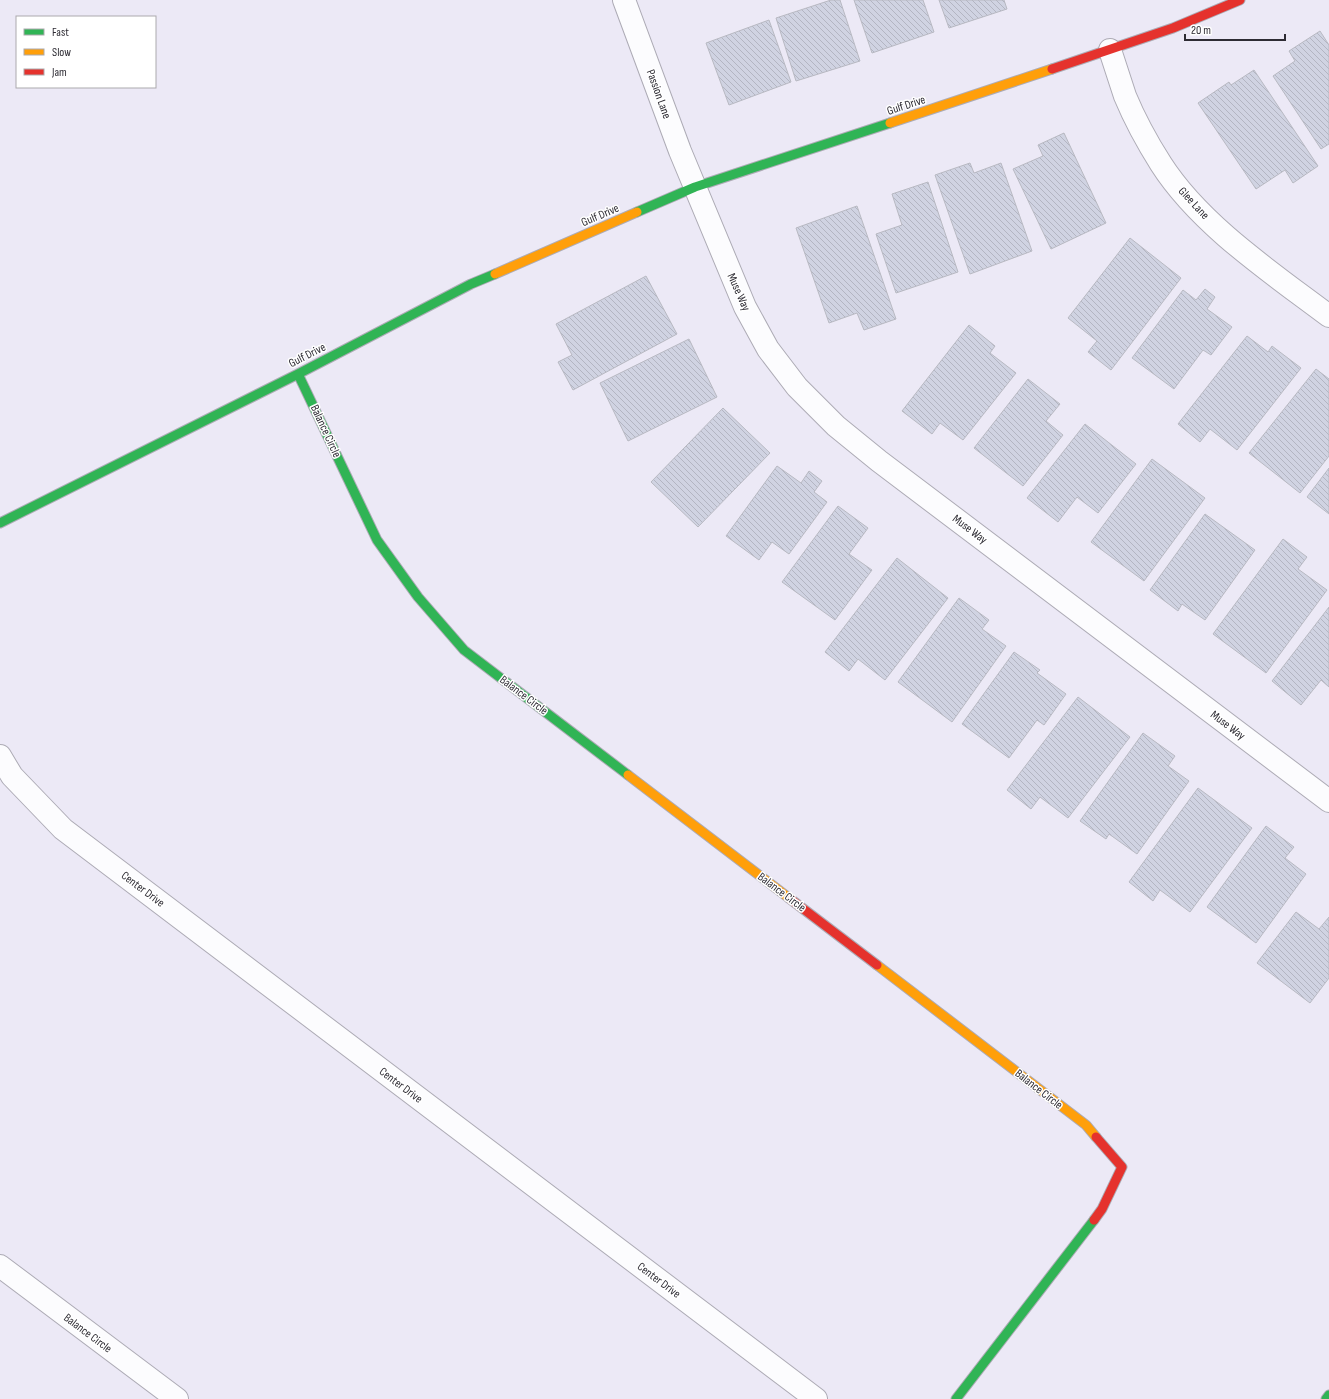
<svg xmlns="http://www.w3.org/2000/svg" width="1329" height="1399" font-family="'Sofia Sans Condensed',sans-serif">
<defs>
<pattern id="building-back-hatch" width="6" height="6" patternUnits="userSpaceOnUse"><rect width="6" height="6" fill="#d0d3e2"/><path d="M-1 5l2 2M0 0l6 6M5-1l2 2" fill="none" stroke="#b3b5c2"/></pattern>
</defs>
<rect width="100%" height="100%" fill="#ece9f6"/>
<!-- building -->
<path fill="url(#building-back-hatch)" stroke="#b8b9c2" d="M831,0H840L860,61L796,81L776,18Z
M854,0H923L934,32L872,53Z
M939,0H1004L1007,9L949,28Z
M769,20L791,82L729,105L706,43Z
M1320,31L1329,45V144L1321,149L1273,76L1295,61L1289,51Z
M1254,70L1318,166L1293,183L1285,170L1256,189L1198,103L1229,82L1231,85Z
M1064,133L1106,223L1051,249L1013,169L1043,156L1038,145Z
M970,163L974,173L1001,163L1032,251L970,274L935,175Z
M928,182L958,272L896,293L876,234L902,225L892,194Z
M857,206L896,319L864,330L857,313L829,323L796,228Z
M1130,238L1181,278L1111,370L1088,352L1097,341L1068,318Z
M646,276L677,334L573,390L558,362L572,355L556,324Z
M1205,289L1215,297L1207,309L1232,327L1211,355L1203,350L1174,389L1132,358L1183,290L1196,300Z
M969,325L995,346L990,353L1016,373L963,440L940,423L932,434L902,411Z
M1247,336L1268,352L1272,346L1301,368L1237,450L1210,429L1200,442L1178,424Z
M689,339L717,397L628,441L600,383Z
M1316,369L1329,379V456L1300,493L1249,453Z
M1028,379L1060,404L1046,421L1063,435L1023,486L974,448Z
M723,408L770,453L698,527L651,482Z
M1085,424L1136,464L1098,513L1077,497L1058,522L1027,498Z
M1152,459L1205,498L1144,581L1091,542Z
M777,466L801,483L809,471L822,481L814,492L827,502L789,554L772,542L759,560L726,536Z
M1329,468V514L1307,497Z
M838,506L868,528L849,554L872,570L835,620L782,582Z
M1205,514L1255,550L1205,620L1182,604L1178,611L1150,590Z
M1283,539L1307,557L1298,569L1327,590L1266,673L1213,634Z
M897,558L948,598L885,680L858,659L849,671L825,652Z
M959,598L989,620L982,629L1006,646L952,722L898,682Z
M1329,607V687L1321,680L1301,705L1272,681Z
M1014,652L1040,670L1037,673L1066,694L1044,725L1037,720L1009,758L962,724Z
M1078,697L1130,737L1068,818L1040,797L1031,809L1007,790Z
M1143,733L1175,756L1168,766L1189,781L1137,854L1109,834L1106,839L1080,821Z
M1198,788L1252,828L1190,912L1160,890L1153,901L1129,882Z
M1266,826L1294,847L1285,858L1306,874L1256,943L1207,907Z
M1296,912L1319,929L1329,917V978L1310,1003L1257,963Z"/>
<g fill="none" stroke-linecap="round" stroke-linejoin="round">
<defs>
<path id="street" d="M624,0L680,151L745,307L768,349L797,387L836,426L879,461L1329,801
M1110,50C1115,65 1120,81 1125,96C1135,120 1147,142 1161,164C1200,225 1272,273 1329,316
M0,756L12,776L63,829L816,1399
M0,1266L177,1399"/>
<path id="fast" d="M637,212L695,187L890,123
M298,374L377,540L418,597L464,650L628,775
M0,523L298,374L471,284L495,274
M956,1399L1094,1220
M1326,1399L1329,1395"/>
<path id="slow" d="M890,123L1052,69
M495,274L637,212
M628,775L789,898
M877,965L1086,1125L1096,1137"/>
<path id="jam" d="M1052,69L1173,28L1240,0
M789,898L877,965
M1094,1220L1102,1209L1122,1167L1096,1137"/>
</defs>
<!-- street casing -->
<use href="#street" stroke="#adabb5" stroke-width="24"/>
<!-- fast casing -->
<use href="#fast" stroke="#adabb5" stroke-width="11"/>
<!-- slow casing -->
<use href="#slow" stroke="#adabb5" stroke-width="11"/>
<!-- jam casing -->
<use href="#jam" stroke="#adabb5" stroke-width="11"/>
<!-- street -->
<use href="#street" stroke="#fcfcfe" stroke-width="22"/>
<!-- fast -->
<use href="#fast" stroke="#30b455" stroke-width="9"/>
<!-- slow -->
<use href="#slow" stroke="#ff9f0a" stroke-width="9"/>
<!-- jam -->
<use href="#jam" stroke="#e5322d" stroke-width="9"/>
</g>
<g text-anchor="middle" stroke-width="3" stroke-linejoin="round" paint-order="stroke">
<!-- street labels -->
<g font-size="12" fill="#2d2b33" stroke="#fff">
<text transform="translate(659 94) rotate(70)" y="4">Passion Lane</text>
<text transform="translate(906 105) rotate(-18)" y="4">Gulf Drive</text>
<text transform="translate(1194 203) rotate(47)" y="4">Glee Lane</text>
<text transform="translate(600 215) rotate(-23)" y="4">Gulf Drive</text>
<text transform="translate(739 292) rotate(66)" y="4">Muse Way</text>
<text transform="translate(307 355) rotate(-27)" y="4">Gulf Drive</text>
<text transform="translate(326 431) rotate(65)" y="4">Balance Circle</text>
<text transform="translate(970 529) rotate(37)" y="4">Muse Way</text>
<text transform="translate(524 695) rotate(37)" y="4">Balance Circle</text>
<text transform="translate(1228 725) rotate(37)" y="4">Muse Way</text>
<text transform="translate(143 889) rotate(37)" y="4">Center Drive</text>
<text transform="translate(782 892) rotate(37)" y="4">Balance Circle</text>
<text transform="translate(401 1085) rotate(37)" y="4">Center Drive</text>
<text transform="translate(1039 1089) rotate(38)" y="4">Balance Circle</text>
<text transform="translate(659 1280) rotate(37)" y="4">Center Drive</text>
<text transform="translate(88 1333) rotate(37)" y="4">Balance Circle</text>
</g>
</g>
<!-- legend -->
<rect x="16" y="16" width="140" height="72" fill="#ffffff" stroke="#abaaad"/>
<rect x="24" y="29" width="20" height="6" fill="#30b455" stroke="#abaaad"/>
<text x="52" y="36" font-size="12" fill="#2d2b33">Fast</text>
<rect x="24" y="49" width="20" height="6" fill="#ff9f0a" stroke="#abaaad"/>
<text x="52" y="56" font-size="12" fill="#2d2b33">Slow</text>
<rect x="24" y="69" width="20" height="6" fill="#e5322d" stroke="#abaaad"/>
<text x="52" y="76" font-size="12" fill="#2d2b33">Jam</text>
<!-- scale -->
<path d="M1185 34v6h100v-6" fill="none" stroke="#2d2b33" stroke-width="2"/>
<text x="1191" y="34" font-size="12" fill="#2d2b33" stroke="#ffffff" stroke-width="3" paint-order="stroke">20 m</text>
</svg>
